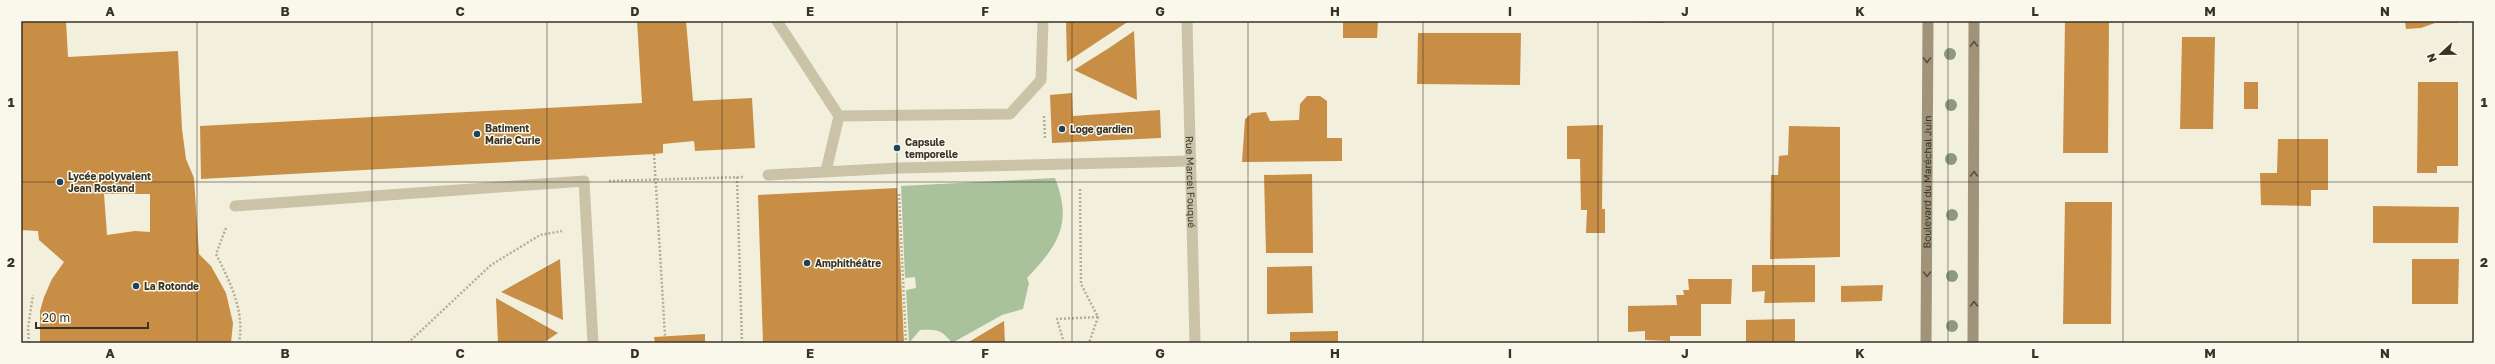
<svg xmlns="http://www.w3.org/2000/svg" width="2495" height="364" font-family="'Golos Text',sans-serif">
<rect width="100%" height="100%" fill="#f3efdd"/>
<!-- green -->
<path fill="#aac29c" d="M1055,178C1073,224 1058,245 1027,278L1029,283L1023,309L1002,315L952,343C942,330 937,329 920,330L909,343L906,290L916,288L915,277L905,278L901,186Z"/>
<!-- building -->
<path fill="#c88e46" fill-rule="evenodd" d="M21,21H66L68,57L178,51L182,129L186,159L194,178L199,254L211,266L226,293L233,323L231,343H40V311L44,297L52,279L64,262L39,240L38,231L21,230ZM104,194H150V232L135,231L107,235Z
M637,21H686L693,101L752,98L755,148L695,151L694,141L663,144V153L654,154L201,179L200,126L642,103Z
M1066,21H1129L1067,62Z
M1343,21H1378L1377,38H1343Z
M1598,21H1663V23Z
M2065,21H2109L2108,153H2063Z
M2405,21H2458V23H2435L2421,28L2406,29Z
M1134,31L1137,100L1074,70L1109,48Z
M1418,33H1521L1520,85L1417,84Z
M2182,37H2215L2213,129H2180Z
M2244,82H2258V109H2244Z
M2418,82H2458V166H2437V173H2417Z
M1072,93L1073,116L1160,110L1161,138L1052,143L1050,95Z
M1307,96H1320L1327,101V138H1342V161L1242,162L1245,119L1252,113L1266,112L1270,121L1299,120L1300,104Z
M1603,125L1602,209H1605V233H1586L1587,210H1581L1580,159H1567V126Z
M1789,126L1840,127V257L1770,259L1771,175H1778L1779,156L1788,155Z
M2278,139H2328V190H2311V206L2261,205L2260,173H2277Z
M1312,174L1313,253H1266L1264,175Z
M897,188L904,343H763L758,195Z
M2065,202H2112L2111,324H2063Z
M2373,206L2459,207L2458,243H2373Z
M560,259L563,320L501,292Z
M2412,259H2459L2458,304H2412Z
M1752,265H1815V302L1764,303L1765,291L1752,292Z
M1312,266L1313,313L1267,314V267Z
M1688,279H1732L1731,304H1701V336H1670V341L1645,340V331L1628,332V306L1677,305L1676,295H1684L1683,290H1689Z
M1883,285L1882,301L1841,302V286Z
M496,298L558,333L543,343H498Z
M1795,319V343H1746V320Z
M1004,321L1005,343H967Z
M1338,331V343H1290V332Z
M705,334V343H655L654,337Z"/>
<g fill="none" stroke-linecap="round" stroke-linejoin="round">
<!-- path -->
<path stroke="#b7ae92" stroke-width="2.5" stroke-dasharray="2 2" stroke-linecap="butt" d="M1044,116L1045,139
M654,154L665,336
M737,177L742,343
M609,181L744,177
M1080,189L1081,284L1098,317L1089,343
M899,194L906,343
M226,228L216,254C230,282 245,311 239,343
M29,343L28,328L33,295
M408,343L491,265L540,235L562,231
M1064,343L1057,319L1098,317"/>
<!-- service -->
<path stroke="#cbc3a8" stroke-width="11" d="M777,21L839,116
M826,171L839,116L1010,114L1041,80L1043,21
M768,175L898,168L1191,161
M235,206L584,181L593,343"/>
<!-- minor -->
<path stroke="#cbc3a8" stroke-width="11" id="s1" d="M1187,21L1195,343"/>
<!-- secondary -->
<g stroke="#9f937a" stroke-width="11">
<path id="s2" d="M1926,343L1928,21"/>
<path d="M1973,343L1974,21"/>
</g>
</g>
<!-- trees -->
<g fill="#8d9b7c">
<circle cx="1950" cy="54" r="6"/>
<circle cx="1951" cy="105" r="6"/>
<circle cx="1951" cy="159" r="6"/>
<circle cx="1952" cy="215" r="6"/>
<circle cx="1952" cy="276" r="6"/>
<circle cx="1952" cy="326" r="6"/>
</g>
<!-- one-way arrows -->
<defs><path id="oneway-chevron" d="M-2-3.5L2.5 0L-2 3.5" fill="none" stroke-width="1.6" stroke-linecap="round" stroke-linejoin="round"/></defs>
<g stroke="#574f41">
<use href="#oneway-chevron" transform="translate(1974 44) rotate(-90)"/>
<use href="#oneway-chevron" transform="translate(1927 60) rotate(90)"/>
<use href="#oneway-chevron" transform="translate(1974 174) rotate(-90)"/>
<use href="#oneway-chevron" transform="translate(1927 274) rotate(90)"/>
<use href="#oneway-chevron" transform="translate(1974 304) rotate(-90)"/>
</g>
<!-- grid -->
<path fill="none" stroke="#383229" stroke-width="1" stroke-opacity="0.55" d="M197,21V343M372,21V343M547,21V343M722,21V343M897,21V343M1072,21V343M1248,21V343M1423,21V343M1598,21V343M1773,21V343M1948,21V343M2123,21V343M2298,21V343M21,182H2474"/>
<!-- markers -->
<g fill="#1d435b" stroke="#faf8ea" stroke-width="1.5">
<circle cx="1062" cy="129" r="4"/>
<circle cx="477" cy="134" r="4"/>
<circle cx="897" cy="148" r="4"/>
<circle cx="60" cy="182" r="4"/>
<circle cx="807" cy="263" r="4"/>
<circle cx="136" cy="286" r="4"/>
</g>
<g text-anchor="middle" stroke-width="3" stroke-linejoin="round" paint-order="stroke">
<!-- poi labels -->
<g font-size="10" font-weight="bold" fill="#383229" stroke="#faf8ea" text-anchor="start">
<text x="485" y="132">Batiment<tspan x="485" dy="12">Marie Curie</tspan></text>
<text x="1070" y="133">Loge gardien</text>
<text x="905" y="146">Capsule<tspan x="905" dy="12">temporelle</tspan></text>
<text x="68" y="180">Lycée polyvalent<tspan x="68" dy="12">Jean Rostand</tspan></text>
<text x="815" y="267">Amphithéâtre</text>
<text x="144" y="290">La Rotonde</text>
</g>
<!-- street labels -->
<g font-size="10" fill="#383229" stroke="#faf8ea">
<text dy="4" stroke="none"><textPath href="#s1" startOffset="161">Rue Marcel Fouqué</textPath></text>
<text dy="4" stroke="none"><textPath href="#s2" startOffset="161">Boulevard du Maréchal Juin</textPath></text>
</g>
</g>
<!-- border -->
<rect width="2495" height="364" fill="none" stroke="#faf8ea" stroke-width="44"/>
<!-- north arrow -->
<g transform="translate(2441 54) rotate(248)" stroke="#faf8ea" stroke-width="3" paint-order="stroke">
<path d="M0-3L7 15L0 10L-7 15Z" fill="#383229"/>
<text y="-6" font-size="11" font-weight="bold" text-anchor="middle" fill="#383229">N</text>
</g>
<!-- scale -->
<path d="M36 322v6h112v-6" fill="none" stroke="#383229" stroke-width="2"/>
<text x="42" y="322" font-size="12" fill="#383229" stroke="#faf8ea" stroke-width="3" paint-order="stroke">20 m</text>
<rect x="22" y="22" width="2451" height="320" fill="none" stroke="#383229" stroke-width="1.5"/>
<g font-size="13" text-anchor="middle" font-weight="bold" fill="#383229">
<text x="110" y="16">A</text>
<text x="285" y="16">B</text>
<text x="460" y="16">C</text>
<text x="635" y="16">D</text>
<text x="810" y="16">E</text>
<text x="985" y="16">F</text>
<text x="1160" y="16">G</text>
<text x="1335" y="16">H</text>
<text x="1510" y="16">I</text>
<text x="1685" y="16">J</text>
<text x="1860" y="16">K</text>
<text x="2035" y="16">L</text>
<text x="2210" y="16">M</text>
<text x="2385" y="16">N</text>
<text x="11" y="107">1</text>
<text x="2484" y="107">1</text>
<text x="11" y="267">2</text>
<text x="2484" y="267">2</text>
<text x="110" y="358">A</text>
<text x="285" y="358">B</text>
<text x="460" y="358">C</text>
<text x="635" y="358">D</text>
<text x="810" y="358">E</text>
<text x="985" y="358">F</text>
<text x="1160" y="358">G</text>
<text x="1335" y="358">H</text>
<text x="1510" y="358">I</text>
<text x="1685" y="358">J</text>
<text x="1860" y="358">K</text>
<text x="2035" y="358">L</text>
<text x="2210" y="358">M</text>
<text x="2385" y="358">N</text>
</g>
</svg>
